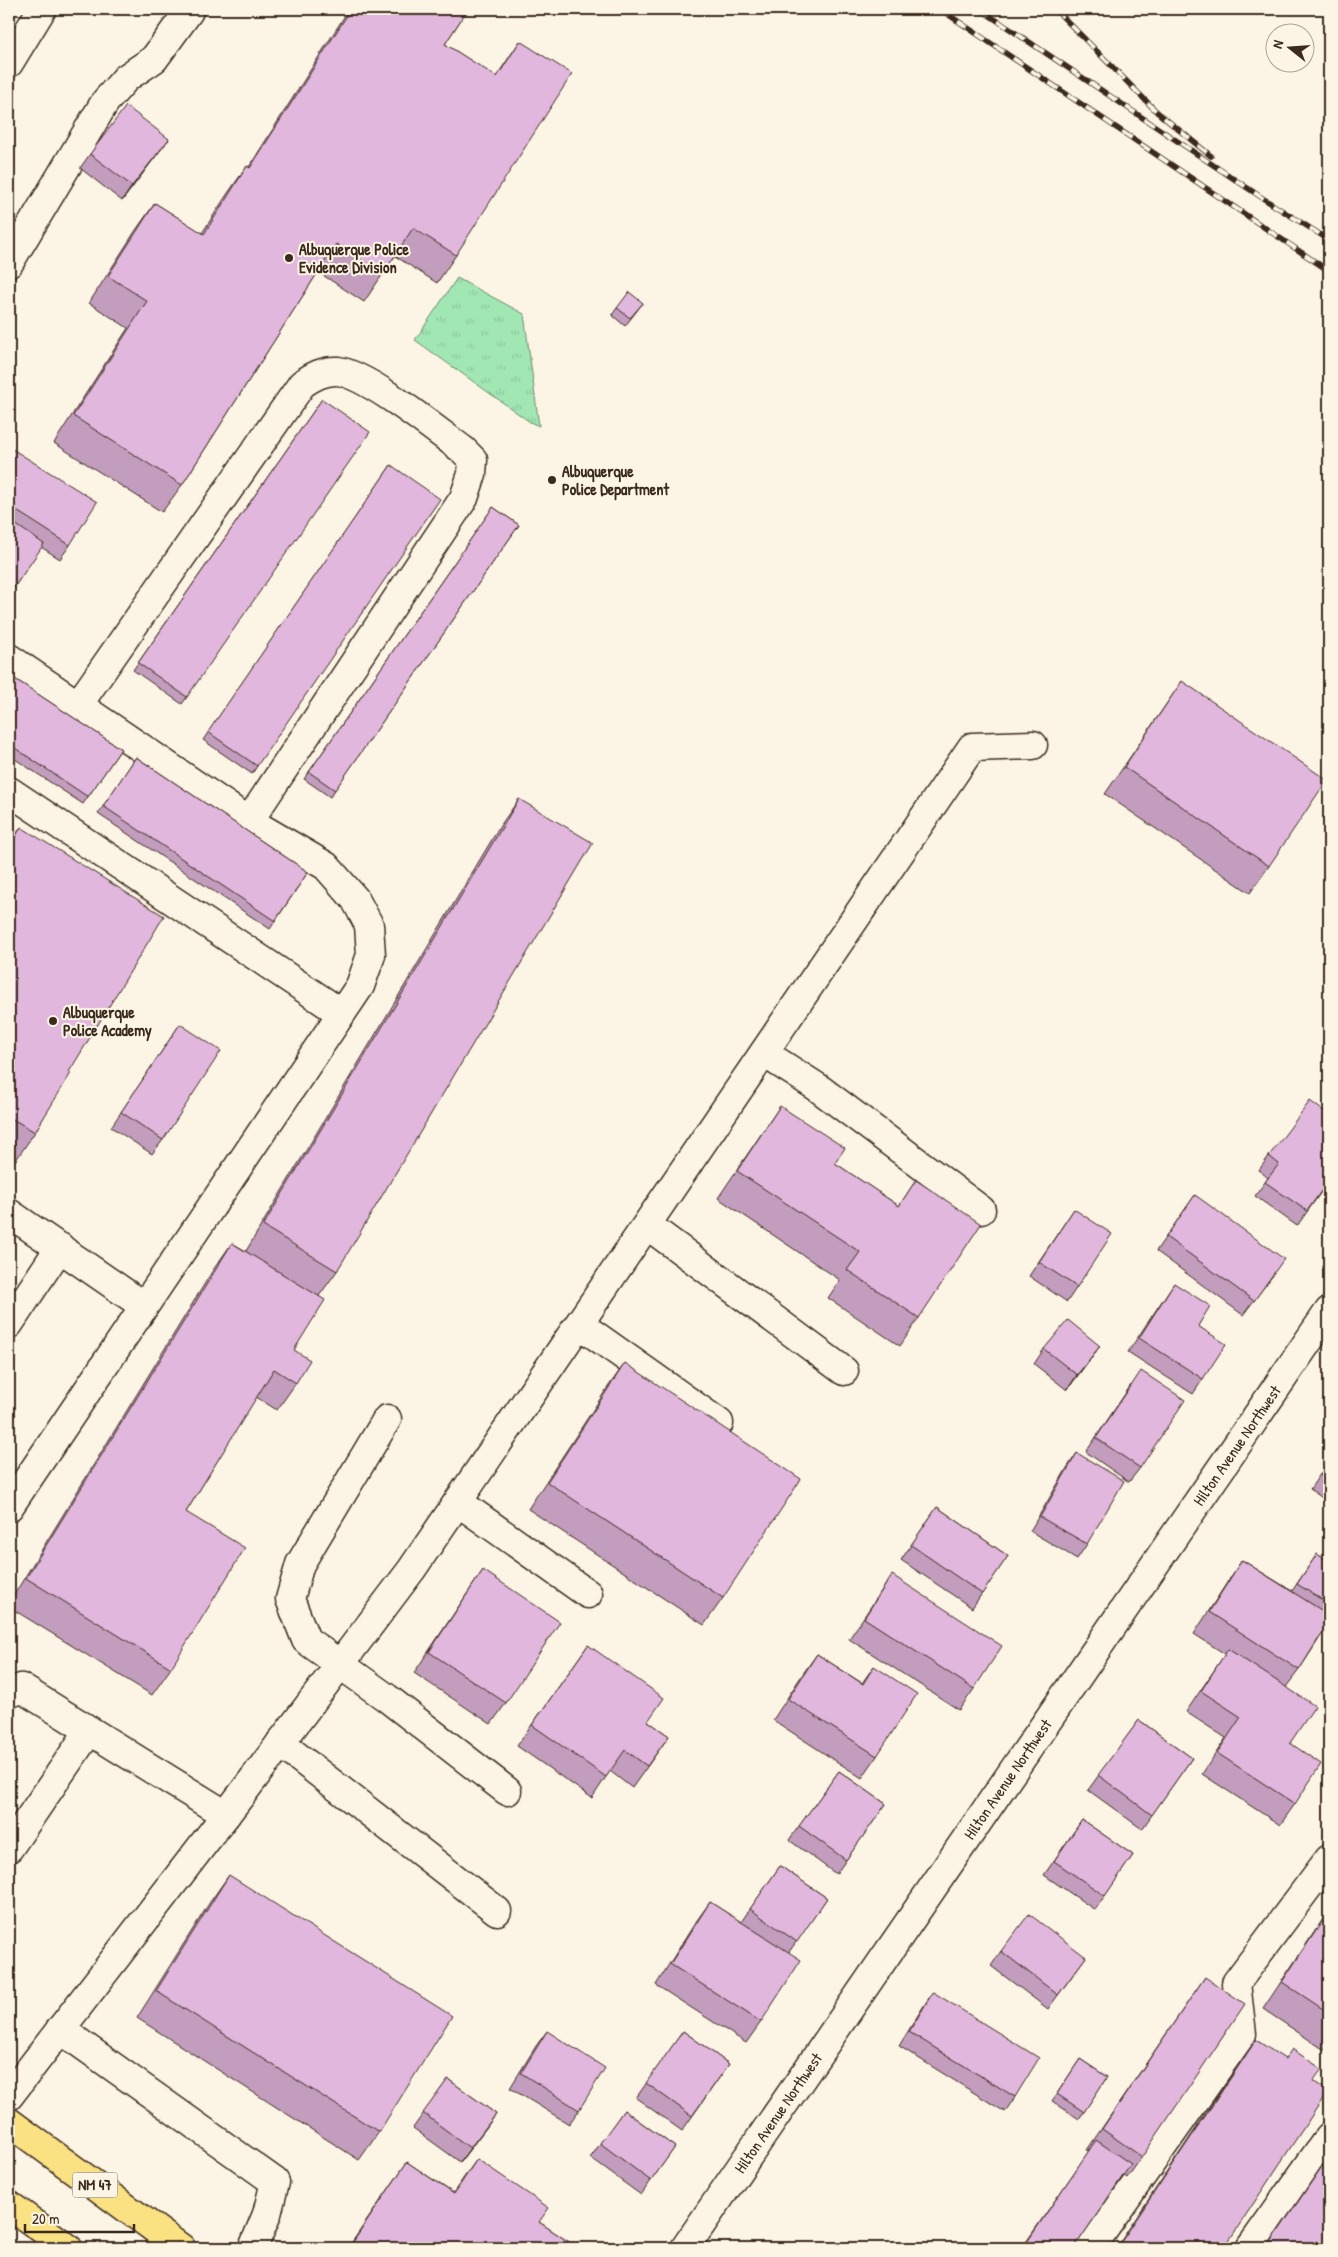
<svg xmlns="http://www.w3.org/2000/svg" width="1338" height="2257" font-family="'Patrick Hand',sans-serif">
<defs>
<pattern id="grass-tufts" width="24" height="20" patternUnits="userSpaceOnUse" patternTransform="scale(1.25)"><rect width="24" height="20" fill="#a1e7b4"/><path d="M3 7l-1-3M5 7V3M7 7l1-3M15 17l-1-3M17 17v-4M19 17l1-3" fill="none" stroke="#8cc69a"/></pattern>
</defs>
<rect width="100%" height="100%" fill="#fcf5e5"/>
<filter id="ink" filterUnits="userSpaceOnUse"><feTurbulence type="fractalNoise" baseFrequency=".02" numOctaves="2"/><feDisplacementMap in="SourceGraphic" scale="10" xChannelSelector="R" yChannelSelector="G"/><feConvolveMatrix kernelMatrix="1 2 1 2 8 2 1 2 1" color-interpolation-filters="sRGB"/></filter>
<g filter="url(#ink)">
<!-- grass -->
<path fill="url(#grass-tufts)" stroke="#6e8869" d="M457,278L524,314L539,426L530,422L415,340Z"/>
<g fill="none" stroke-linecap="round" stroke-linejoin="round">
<defs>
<g id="minor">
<path d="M9,63L42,9"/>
<path d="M9,263L105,102L126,78L154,59L189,11"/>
<path d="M9,658L249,821L326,866L355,899L369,925L371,955L360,986L9,1507"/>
<path d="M78,705L302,384C313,376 324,370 338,371C368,375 436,430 463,450L473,460L472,474L464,498L249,821"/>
<path d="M9,791L341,1013"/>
<path d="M764,1053L817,1087L981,1210"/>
<path d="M9,1213L144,1306"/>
<path d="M647,1225L844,1371"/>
<path d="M9,1324L60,1247"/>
<path d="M579,1324L719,1423"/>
<path d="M387,1419L300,1564L290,1599L306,1640L387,1698L507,1791"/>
<path d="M458,1502L588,1594"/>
<path d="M9,1694L21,1688L226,1815"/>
<path d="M280,1743L497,1911"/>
<path d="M9,1848L89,1731"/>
<path d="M60,2029L275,2182L267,2214L253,2248"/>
<path d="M9,2096L245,1790L412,1569L972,747L1033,745"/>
<path id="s1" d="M685,2248L1329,1311"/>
<path d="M1091,2248L1242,2034L1236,1983L1329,1859"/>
<path d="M1250,2248L1329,2137"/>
</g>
<path id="major" d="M9,2122L181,2248
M9,2205L68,2248"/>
</defs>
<!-- minor casing -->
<use href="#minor" stroke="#3b2a1e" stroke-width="31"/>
<!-- major casing -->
<use href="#major" stroke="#3b2a1e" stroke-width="31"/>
<!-- minor -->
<use href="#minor" stroke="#fcf5e5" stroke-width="28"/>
<!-- major -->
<use href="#major" stroke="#fae181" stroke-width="28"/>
<defs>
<path id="rail" d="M940,9L1329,271
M980,9L1264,199L1329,240
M1055,9L1157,112L1211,156"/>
</defs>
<!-- rail casing -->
<use href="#rail" stroke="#3b2a1e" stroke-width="5.5"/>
<!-- rail -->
<use href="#rail" stroke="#fcf5e5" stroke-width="4" stroke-dasharray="11" stroke-linecap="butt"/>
</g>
<!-- wall -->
<path fill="#c29dbe" stroke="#3b2a1e" d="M349,9H468L445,44L496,77L520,41L456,255L437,283L395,256L364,302L318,272L182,485L162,512L54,443L128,328L89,303L136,230L155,203L202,233L228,193L247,166L249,167Z
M169,139L122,201L80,168L90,154Z
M643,303L625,326L612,315L617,308Z
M322,399L187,697L182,704L133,670Z
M9,447L70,545L60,559L41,547L9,595Z
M391,465L257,766L252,774L203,740Z
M493,507L519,525L330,797L304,779Z
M9,675L121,749L83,804L9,755Z
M1182,681L1269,866L1250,893L1105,794Z
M136,757L308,872L270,929L98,814Z
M519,799L337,1271L319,1296L294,1350L296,1383L277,1410L256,1397L186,1512L171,1668L152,1695L9,1607V1603L213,1270L232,1243L246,1251L500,826Z
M21,827L69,1072L35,1132L16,1160L9,1156V845Z
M180,1024L163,1140L152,1154L111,1127Z
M780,1106L835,1163L899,1206L916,1180L919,1318L900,1346L828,1298L840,1280L718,1198Z
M1269,1156L1329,1181L1297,1226L1255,1196L1268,1178L1259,1170Z
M1195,1195L1274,1274L1243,1315L1156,1251Z
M1074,1209L1077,1287L1067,1302L1029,1276Z
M1174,1283L1198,1326L1203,1379L1193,1394L1128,1352Z
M1100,1346L1067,1390L1034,1364L1044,1349Z
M625,1363L723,1598L704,1625L528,1509L606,1390Z
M1131,1385L1140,1468L1129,1482L1086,1452Z
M1077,1453L1087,1544L1077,1559L1030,1531L1067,1468Z
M1329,1461V1503L1310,1489Z
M937,1507L1008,1556L972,1608L901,1560Z
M1317,1554L1329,1562V1626L1328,1625L1299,1670L1286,1687L1295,1804L1280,1825L1202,1774L1226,1738L1186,1712L1225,1654L1194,1634L1228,1581L1242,1560L1292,1591Z
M483,1570L506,1703L491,1724L414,1673Z
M892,1575L974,1689L959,1710L849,1639Z
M588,1645L648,1721L669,1736L632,1788L610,1771L592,1798L517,1746Z
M817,1654L862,1683L874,1666L877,1756L862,1778L773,1720L802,1675Z
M1139,1720L1192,1758L1142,1829L1088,1790Z
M839,1771L886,1804L836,1874L789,1840Z
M1082,1820L1133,1855L1095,1910L1044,1875Z
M780,1866L827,1898L789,1952L761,2022L746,2043L656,1985L695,1923L710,1902L741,1922Z
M229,1875L379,2132L359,2160L137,2018L210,1902Z
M1329,1910V2053L1263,2009Z
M1001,1951L1086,1957L1048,2009L991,1966Z
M1205,1977L1142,2157L1127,2178L1123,2175L1074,2248H1022L1089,2151L1087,2150Z
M933,1992L1015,2097L1005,2112L899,2046L923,2007Z
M547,2031L579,2110L569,2124L510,2088L536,2046Z
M683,2031L729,2064L682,2131L636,2098Z
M1256,2040L1313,2081L1224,2248H1116L1237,2067Z
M1080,2059L1107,2077L1079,2119L1052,2101Z
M448,2079L496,2114L460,2162L413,2128Z
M624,2110L675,2147L641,2195L590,2158Z
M1329,2155V2242L1325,2248H1266Z
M477,2159L539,2222L578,2248H348L407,2162L453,2193Z"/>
<!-- shaded-wall -->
<path fill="#9e809b" stroke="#3b2a1e" d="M169,139L158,153L122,201L132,186Z
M1100,1346L1089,1360L1067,1390L1077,1375Z
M496,2114L486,2128L460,2162L470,2148Z"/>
<!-- building -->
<path fill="#e1b7dd" stroke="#3b2a1e" d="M351,9H468L445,44L497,77L520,41L572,74L456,255L413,228L383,274L336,244L182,485L73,416L147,301L108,276L155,203L204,234L247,166L250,168Z
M126,106L169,139L132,186L90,154Z
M629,292L643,303L630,318L617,308Z
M322,399L370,432L187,697L138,663Z
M9,447L97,502L70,545L9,506Z
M391,465L440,499L257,766L208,732Z
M493,507L519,525L335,790L309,772Z
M9,520L44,544L15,586L9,582Z
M9,675L121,749L88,797L9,744Z
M1182,681L1327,780L1269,866L1124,767Z
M136,757L308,872L275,921L103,806Z
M519,799L593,843L337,1271L263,1226Z
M21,827L164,916L69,1072L71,1073L35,1132L9,1117V848Z
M180,1024L221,1051L163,1140L121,1112Z
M1310,1101L1329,1115V1180L1307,1211L1265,1182L1279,1164L1269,1156Z
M780,1106L845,1148L835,1163L899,1206L916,1180L981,1224L919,1318L847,1270L860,1252L737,1171Z
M1195,1195L1284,1259L1254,1301L1166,1237Z
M1074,1209L1112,1234L1077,1287L1039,1262Z
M232,1243L325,1300L294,1350L310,1360L296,1383L274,1369L186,1512L245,1548L171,1668L26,1578Z
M1174,1283L1210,1306L1198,1326L1226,1344L1203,1379L1139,1338Z
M1068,1320L1100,1346L1077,1375L1044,1349Z
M625,1363L801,1479L723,1598L547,1482Z
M1141,1371L1185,1400L1140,1468L1096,1438Z
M1077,1453L1124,1481L1087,1544L1040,1517Z
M1329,1461V1481L1320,1475Z
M937,1507L1008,1556L982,1594L911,1545Z
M1317,1554L1329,1562V1604L1297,1584Z
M1242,1560L1329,1615V1622L1299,1670L1209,1612Z
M483,1570L560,1622L506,1703L429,1652Z
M892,1575L1002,1646L974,1689L864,1618Z
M588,1645L664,1698L648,1721L669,1736L647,1766L625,1750L606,1777L532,1725Z
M1228,1649L1315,1706L1290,1743L1321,1764L1295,1804L1217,1753L1241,1717L1201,1691Z
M817,1654L863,1684L874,1666L917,1694L877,1756L788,1699Z
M1139,1720L1192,1758L1152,1815L1098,1775Z
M839,1771L886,1804L846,1860L799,1826Z
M1082,1820L1133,1855L1105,1896L1054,1861Z
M780,1866L827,1898L797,1942L750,1909Z
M229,1875L452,2016L379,2132L156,1991Z
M710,1902L801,1960L761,2022L670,1964Z
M1329,1911V2013L1282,1982Z
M1029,1914L1086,1957L1058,1995L1001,1951Z
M1205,1977L1245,2004L1142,2157L1102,2129Z
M933,1992L1039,2058L1015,2097L909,2032Z
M547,2031L605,2068L579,2110L521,2073Z
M683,2031L729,2064L692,2116L646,2083Z
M1256,2040L1285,2059L1292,2049L1322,2069L1313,2081L1328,2091L1224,2248H1117Z
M1080,2059L1107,2077L1084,2112L1057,2094Z
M448,2079L496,2114L470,2148L423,2113Z
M624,2110L675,2147L651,2181L600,2143Z
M1096,2140L1131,2164L1074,2248H1023Z
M1329,2156V2242L1325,2248H1267Z
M477,2159L549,2208L539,2222L578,2248H349L407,2162L454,2194Z"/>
</g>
<!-- markers -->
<g fill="#3b2a1e" stroke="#fcf5e5" stroke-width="2">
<circle cx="289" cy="258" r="5"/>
<circle cx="552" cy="480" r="5"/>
<circle cx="53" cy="1021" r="5"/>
</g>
<g text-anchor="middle" stroke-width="4" stroke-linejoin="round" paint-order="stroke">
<!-- shield labels -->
<rect fill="#fcf5e5" stroke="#75675a" stroke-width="1" x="72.5" y="2172.5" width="45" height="25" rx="4"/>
<g font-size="15" font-weight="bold" fill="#3b2a1e">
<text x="95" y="2190">NM 47</text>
</g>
<!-- poi labels -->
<g font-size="16" font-weight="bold" fill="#3b2a1e" stroke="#fcf5e5" text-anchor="start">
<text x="299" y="255">Albuquerque Police<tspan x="299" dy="18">Evidence Division</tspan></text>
<text x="562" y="477">Albuquerque<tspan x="562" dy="18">Police Department</tspan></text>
<text x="63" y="1018">Albuquerque<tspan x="63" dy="18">Police Academy</tspan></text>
</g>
<!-- street labels -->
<g font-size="16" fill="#3b2a1e" stroke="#fcf5e5">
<text dy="6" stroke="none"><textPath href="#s1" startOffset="974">Hilton Avenue Northwest</textPath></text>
<text dy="6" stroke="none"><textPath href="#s1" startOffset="569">Hilton Avenue Northwest</textPath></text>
<text dy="6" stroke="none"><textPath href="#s1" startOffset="164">Hilton Avenue Northwest</textPath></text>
</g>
</g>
<!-- margin -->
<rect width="1338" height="2257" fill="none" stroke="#fcf5e5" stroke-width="30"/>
<rect x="15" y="15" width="1308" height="2227" fill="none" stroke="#3b2a1e" stroke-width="2" filter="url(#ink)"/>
<!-- north arrow -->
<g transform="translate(1290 48) rotate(287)"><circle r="24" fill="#fcf5e5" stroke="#afa495"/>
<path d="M0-4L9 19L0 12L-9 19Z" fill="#3b2a1e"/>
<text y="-8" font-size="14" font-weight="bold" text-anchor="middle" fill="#3b2a1e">N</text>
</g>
<!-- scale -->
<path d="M25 2224v8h109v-8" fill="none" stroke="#3b2a1e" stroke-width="2.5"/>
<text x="32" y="2224" font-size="15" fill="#3b2a1e" stroke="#fcf5e5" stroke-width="4" paint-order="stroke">20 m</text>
</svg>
